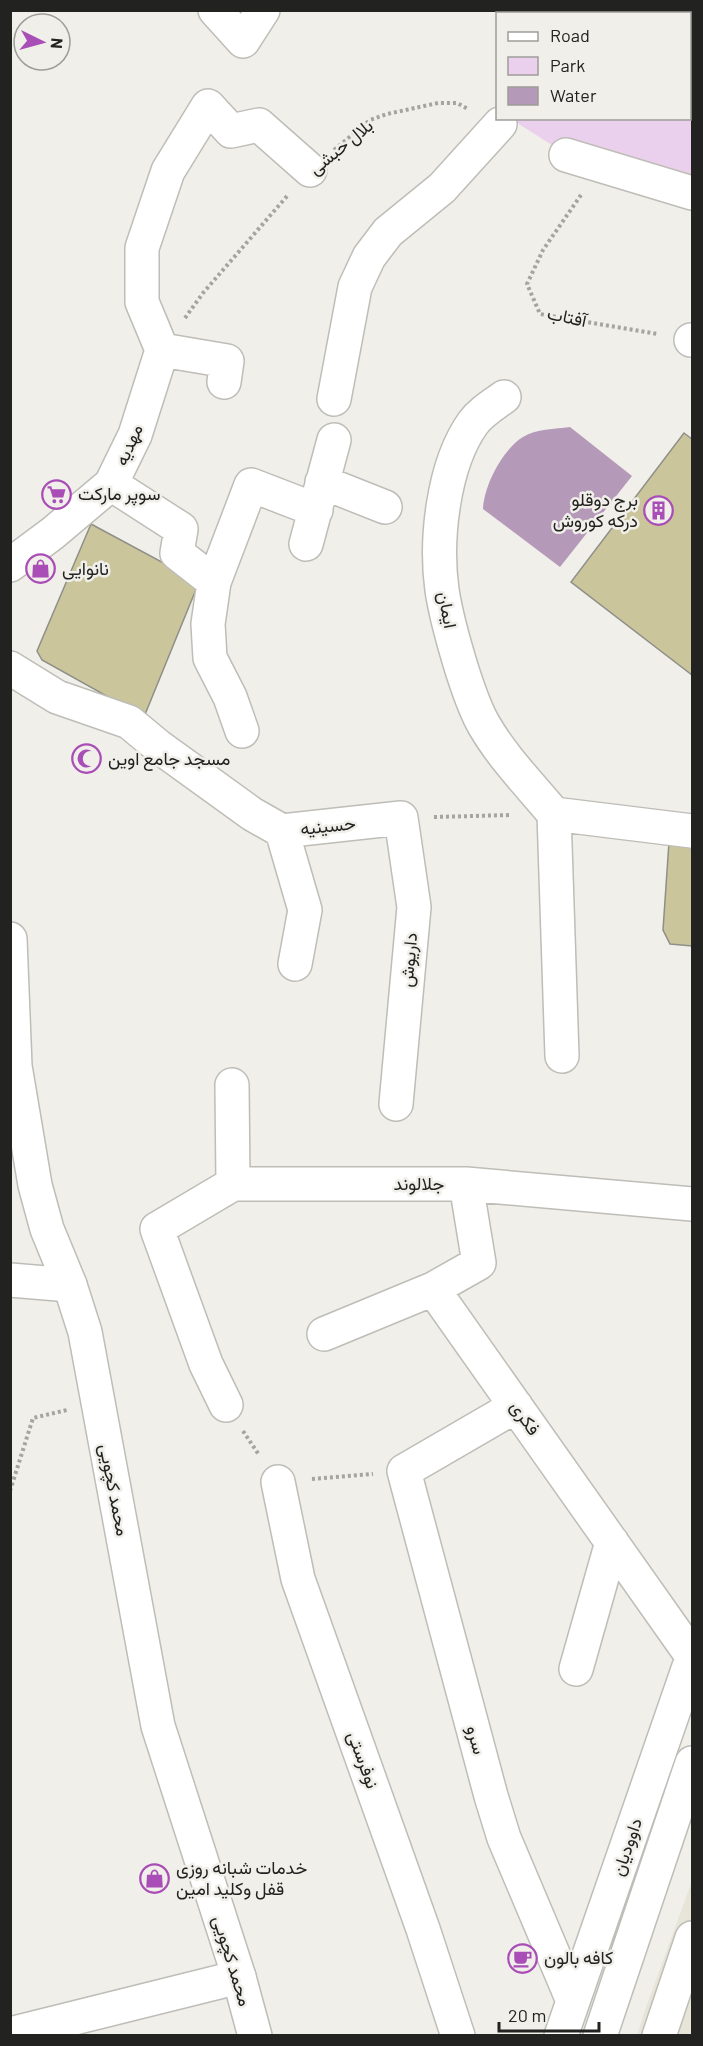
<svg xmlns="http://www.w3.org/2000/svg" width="703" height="2046" font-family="Barlow,Vazirmatn,sans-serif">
<rect width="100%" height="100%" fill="#f0efe9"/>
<!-- built -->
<path fill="#e6e5d7" d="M692,1881V2035L637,2036L644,2013Z"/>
<!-- green -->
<path fill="#ead0ed" d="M560,11H692V25H690V14H573Z
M690,73H692V187L577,161L511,119L690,118Z"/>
<!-- water -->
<path fill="#b599b9" d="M570,427L632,476L560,567L483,509C484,485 503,449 523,437C536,429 555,429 570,427Z"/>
<!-- building -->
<path fill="#cac59b" stroke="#8f8f89" stroke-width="1.5" d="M684,433L692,439V675L571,582Z
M91,524L199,582L144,717L42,660L37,651Z
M669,842L692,844V946L670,944L663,930Z"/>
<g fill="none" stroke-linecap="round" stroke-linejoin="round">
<defs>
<path id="minor" d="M215,10L243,41L263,10
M566,155L692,193
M691,340H692
M162,350L142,302V248L168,171L208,106L231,131L259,125L310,170
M162,350L227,361L224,382
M504,397C493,405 481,412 473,423C443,465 435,540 442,590C446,617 454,644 462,670C468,688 474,708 484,725C503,758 530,785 554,814
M334,399L355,287L369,257L388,232L442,188L500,124
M322,482L385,507
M111,484L181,529L177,553L214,582
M306,544L334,440
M10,565L53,533L111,484L135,435L162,350
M10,668L57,697L129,722L158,746L252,814L282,831L401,818L414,907L396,1104
M242,731L230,697L210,658L208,624L214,582L251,485L316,510
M554,814L562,1056
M554,814L692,831
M282,831L305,910L295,964
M232,1085L233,1184
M10,1280L70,1285
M433,1289L692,1656
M324,1334L433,1289L479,1263L466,1184
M226,1405L206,1364L157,1229L233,1184H466L692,1204
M516,1406L404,1471L491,1796L504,1838L573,2001
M278,1482L298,1579L423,1929L458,2036
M576,1669L612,1542
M10,2034L239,1977
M561,2036L692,1658
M600,2036L692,1763
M659,2036L692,1938"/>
<path id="major" d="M10,939L15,1066L35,1185L47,1229L70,1285L85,1332L158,1726L239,1977L255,2036"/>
</defs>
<!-- minor casing -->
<use href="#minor" stroke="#bebdb7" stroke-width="36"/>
<!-- major casing -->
<use href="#major" stroke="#bebdb7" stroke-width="36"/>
<!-- path -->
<path stroke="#a5a5a0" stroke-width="4" stroke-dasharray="3 3" stroke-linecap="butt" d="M528,14L529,10
M334,150L370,120L387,114L438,103H457L468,109
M581,195L543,250L527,284L540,314L658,334
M185,318L203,293L288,195
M434,817L511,815
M243,1431L259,1455
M312,1479L373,1474
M10,1491L33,1418L67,1410"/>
<!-- minor -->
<use href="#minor" stroke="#fff" stroke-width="33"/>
<!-- major -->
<use href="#major" stroke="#fff" stroke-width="33"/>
</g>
<!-- icons -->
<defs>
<symbol id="supermarket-ring" viewBox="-11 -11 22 22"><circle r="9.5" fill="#f0efe9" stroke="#a94db7" stroke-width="1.5"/><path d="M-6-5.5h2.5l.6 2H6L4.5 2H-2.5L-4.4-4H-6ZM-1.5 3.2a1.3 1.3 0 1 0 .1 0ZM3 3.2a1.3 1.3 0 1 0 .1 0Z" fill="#a94db7"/></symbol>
<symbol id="building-ring" viewBox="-11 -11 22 22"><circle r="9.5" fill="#f0efe9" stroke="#a94db7" stroke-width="1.5"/><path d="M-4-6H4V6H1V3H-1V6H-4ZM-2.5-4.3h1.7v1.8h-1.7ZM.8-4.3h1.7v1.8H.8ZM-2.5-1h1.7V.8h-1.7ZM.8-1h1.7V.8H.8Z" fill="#a94db7"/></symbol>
<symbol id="shop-ring" viewBox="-11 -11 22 22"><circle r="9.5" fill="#f0efe9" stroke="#a94db7" stroke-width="1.5"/><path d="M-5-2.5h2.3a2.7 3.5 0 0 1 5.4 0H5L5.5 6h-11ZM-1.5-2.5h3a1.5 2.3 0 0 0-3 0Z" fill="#a94db7"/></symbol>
<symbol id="mosque-ring" viewBox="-11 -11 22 22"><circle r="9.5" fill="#f0efe9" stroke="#a94db7" stroke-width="1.5"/><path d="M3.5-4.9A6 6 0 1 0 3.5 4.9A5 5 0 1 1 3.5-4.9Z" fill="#a94db7"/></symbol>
<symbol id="cafe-ring" viewBox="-11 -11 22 22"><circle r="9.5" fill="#f0efe9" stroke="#a94db7" stroke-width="1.5"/><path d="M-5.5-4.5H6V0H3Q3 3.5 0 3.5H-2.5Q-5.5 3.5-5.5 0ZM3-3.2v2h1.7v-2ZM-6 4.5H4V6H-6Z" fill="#a94db7"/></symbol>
</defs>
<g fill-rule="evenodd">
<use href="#supermarket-ring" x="40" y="478" width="33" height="33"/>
<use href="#building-ring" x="642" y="494" width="33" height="33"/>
<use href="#shop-ring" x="24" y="552" width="33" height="33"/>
<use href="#mosque-ring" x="70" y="742" width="33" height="33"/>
<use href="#shop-ring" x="138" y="1862" width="33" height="33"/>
<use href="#cafe-ring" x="506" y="1942" width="33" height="33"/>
</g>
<g text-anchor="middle" stroke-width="5" stroke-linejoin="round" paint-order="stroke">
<!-- street labels -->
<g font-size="18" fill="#222220" stroke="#f0efe9">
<text transform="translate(341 147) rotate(-39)" y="6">بلال حبشی</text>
<text transform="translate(567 317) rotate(12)" y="6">آفتاب</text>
<text transform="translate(129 445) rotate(-66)" y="6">مهدیه</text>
<text transform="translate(447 610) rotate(79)" y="6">ایمان</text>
<text transform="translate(328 826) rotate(-6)" y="6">حسینیه</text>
<text transform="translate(409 960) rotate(-85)" y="6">داریوش</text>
<text x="419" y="1190">جلالوند</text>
<text transform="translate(525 1418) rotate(55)" y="6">فکری</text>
<text transform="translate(114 1490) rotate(79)" y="6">محمد کچویی</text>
<text transform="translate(476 1740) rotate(75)" y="6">سرو</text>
<text transform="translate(363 1760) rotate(70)" y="6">نوفرستی</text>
<text transform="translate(627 1847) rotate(-71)" y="6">داوودیان</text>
<text transform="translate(232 1961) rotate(73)" y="6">محمد کچویی</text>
</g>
<!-- poi labels -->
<g font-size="18" fill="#222220" stroke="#f0efe9" text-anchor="start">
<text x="78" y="500">سوپر مارکت</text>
<text x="638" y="506" text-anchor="end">برج دوقلو<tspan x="638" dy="21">درکه کوروش</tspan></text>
<text x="62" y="575">نانوایی</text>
<text x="108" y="765">مسجد جامع اوین</text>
<text x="176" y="1874">خدمات شبانه روزی<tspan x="176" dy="21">قفل وکلید امین</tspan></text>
<text x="544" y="1964">کافه بالون</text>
</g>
</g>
<!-- border -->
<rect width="703" height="2046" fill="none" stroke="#222220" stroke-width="24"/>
<!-- legend -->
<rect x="496" y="12" width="195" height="108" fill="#f0efe9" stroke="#9e9d99" stroke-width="1.5"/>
<rect x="508" y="32" width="30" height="9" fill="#ffffff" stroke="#9e9d99" stroke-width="1.5"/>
<text x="550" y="42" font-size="18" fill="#222220">Road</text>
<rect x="508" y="57" width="30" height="18" fill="#ead0ed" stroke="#9e9d99" stroke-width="1.5"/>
<text x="550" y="72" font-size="18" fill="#222220">Park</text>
<rect x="508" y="87" width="30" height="18" fill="#b599b9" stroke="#9e9d99" stroke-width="1.5"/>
<text x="550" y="102" font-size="18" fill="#222220">Water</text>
<!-- north arrow -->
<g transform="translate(42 42) rotate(95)"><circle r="28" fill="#f0efe9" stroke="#9e9d99" stroke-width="1.5"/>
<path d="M0-4.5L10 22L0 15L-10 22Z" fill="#a94db7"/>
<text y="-9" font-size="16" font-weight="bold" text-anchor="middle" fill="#222220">N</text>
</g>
<!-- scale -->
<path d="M499 2022v9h100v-9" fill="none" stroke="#222220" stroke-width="3"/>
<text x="508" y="2022" font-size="18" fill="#222220" stroke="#f0efe9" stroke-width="4.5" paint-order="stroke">20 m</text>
</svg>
